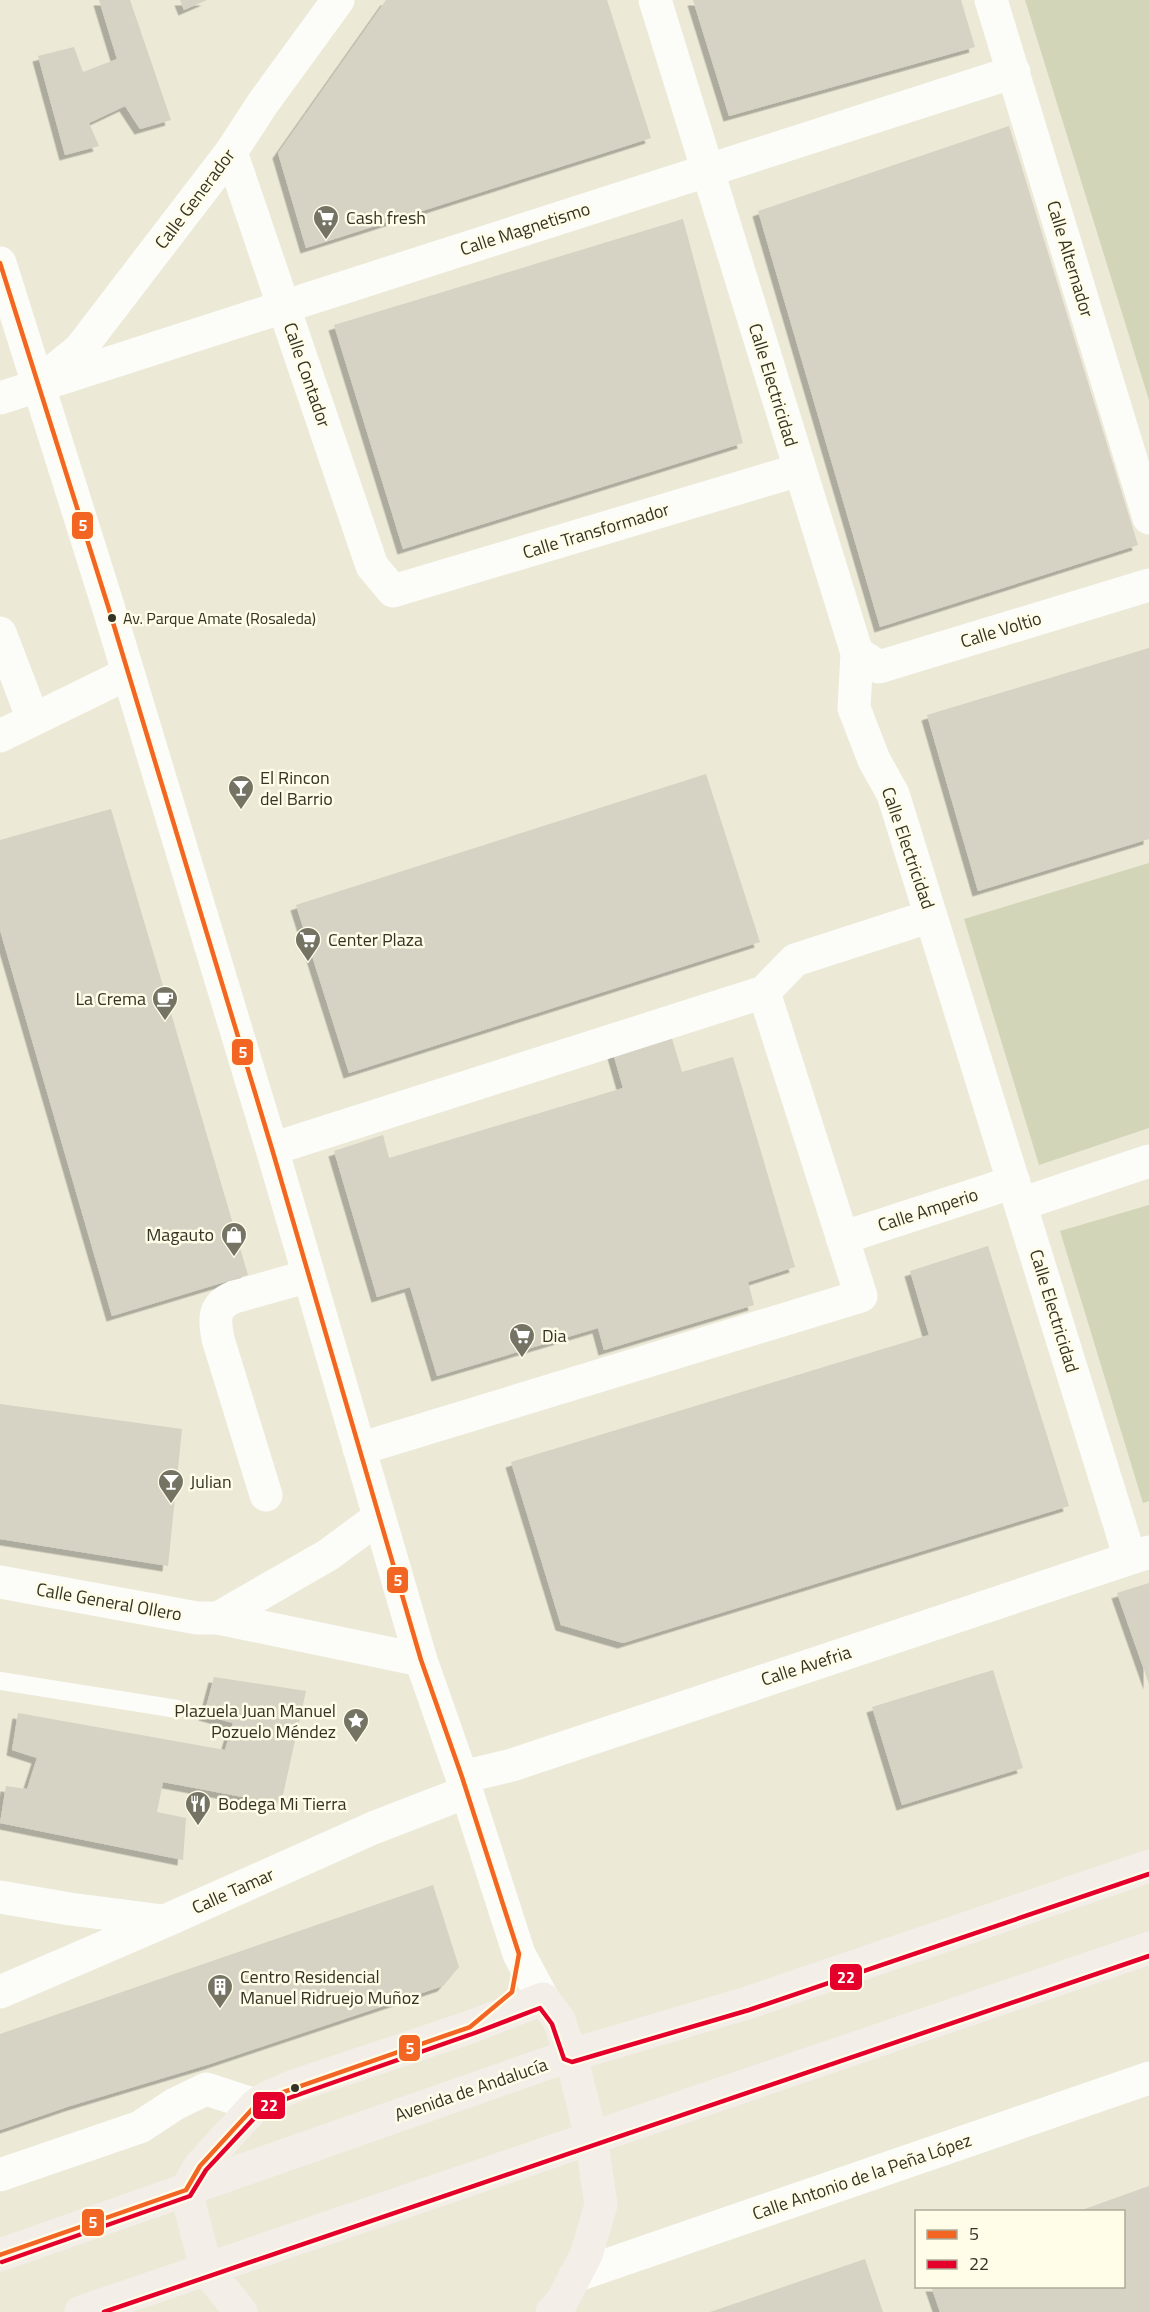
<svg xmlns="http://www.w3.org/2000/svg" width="1149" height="2312" font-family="'Titillium Web',sans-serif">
<defs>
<filter id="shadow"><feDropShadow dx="-5.5" dy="5.5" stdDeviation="0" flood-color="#0004"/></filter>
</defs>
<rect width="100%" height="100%" fill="#ece9d6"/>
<!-- green -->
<path fill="#d2d5b7" d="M1025,0H1149V400Z
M1149,863V1128L1039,1165L964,919Z
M1149,1205V1501L1143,1503L1060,1231Z"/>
<!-- building -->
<path fill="#d6d2c4" filter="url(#shadow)" d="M99,0H130L171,120L140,129L125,106L89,123L99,146L65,155L38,56L74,47L83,72L117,59Z
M180,0H207L184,10Z
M386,0H607L651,138L306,248L278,153Z
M693,0H961L975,47L729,116Z
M1009,126L1138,545L880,627L758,211Z
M683,219L743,443L403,549L334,325Z
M1149,648V839L978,891L927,715Z
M706,774L760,942L349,1073L296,905Z
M111,809L248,1275L112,1316L0,930V840Z
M671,1035L682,1072L733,1057L795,1267L748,1282L754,1305L604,1350L598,1328L437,1376L410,1287L377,1297L334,1151L383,1135L389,1158L623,1088L613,1053Z
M988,1246L1069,1506L623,1643L561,1625L511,1462L929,1335L910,1271Z
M0,1404L182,1429L168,1566L0,1539Z
M1149,1583V1684L1117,1593Z
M993,1670L1023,1768L902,1805L872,1707Z
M214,1677L306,1691L281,1804L163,1782L157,1812L186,1818L183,1860L0,1823L6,1786L27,1789L37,1758L12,1750L18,1713L225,1750L233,1723L204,1715Z
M433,1885L459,1967L443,1986L210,2064L70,2106L0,2130V2034Z
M1149,2186V2312H940L931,2286H1124V2212L1079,2211Z
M865,2259L883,2312H710Z"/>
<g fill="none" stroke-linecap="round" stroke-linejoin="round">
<!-- service -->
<path stroke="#fcfcf9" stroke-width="18" d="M0,1681L177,1709"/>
<!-- minor -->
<path stroke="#fcfcf9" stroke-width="33" d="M655,0L857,653L854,708L874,760L893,794L1130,1558
M991,0L1149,518
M231,152L372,566L393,591L799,470
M0,263L108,606L272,1149L421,1660L462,1777L519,1954L543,1999
M47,376L80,349L231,152L263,103L338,0
M0,398L1014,72
M0,633L33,719
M857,653L879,667L1149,585
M0,736L127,674
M764,992L795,960L931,916
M272,1149L764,992L861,1296L359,1449
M1021,1204L1149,1161
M842,1238L1014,1182
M266,1495L218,1339C214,1319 213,1306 234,1297L309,1276
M0,1582L197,1618H218L421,1660
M218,1618L328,1555L378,1518
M462,1777L512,1765L1149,1552
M0,1897L70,1909L163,1921
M0,1992L165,1921L373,1828L466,1792
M0,2175L140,2127L175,2104L206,2089L256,2105
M575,2276L1149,2078"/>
<!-- primary -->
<path stroke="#f4eee9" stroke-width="33" d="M0,2255L571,2055L747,2003L1149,1866
M81,2312L1149,1948
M241,2312L206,2269L186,2190L200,2166L256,2105L266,2098L294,2086L470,2027L543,1999L559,2020L571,2055L591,2137L601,2205L586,2255L561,2303L552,2312"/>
<defs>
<path id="bus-1" d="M0,263L108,606L272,1149L421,1660L462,1777L519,1954L512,1992L470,2027L266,2098L256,2105L200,2166L186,2190
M0,2255L186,2190"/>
<path id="bus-2" d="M2,2262L190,2196L206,2170L261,2111L269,2105L472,2034L540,2008L552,2024L564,2059L572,2062L749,2010L1149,1874
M104,2312L1149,1956"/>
</defs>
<!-- bus-1 casing -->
<use href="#bus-1" stroke="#fffce8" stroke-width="9"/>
<!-- bus-2 casing -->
<use href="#bus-2" stroke="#fffce8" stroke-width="9"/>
<!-- bus-1 -->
<use href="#bus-1" stroke="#f26522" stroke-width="4.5"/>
<!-- bus-2 -->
<use href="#bus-2" stroke="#e4002b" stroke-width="4.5"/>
</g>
<!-- icons -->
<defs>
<symbol id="supermarket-pin" viewBox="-11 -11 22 30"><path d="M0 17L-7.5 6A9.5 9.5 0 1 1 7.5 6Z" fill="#757364" stroke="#fffce8"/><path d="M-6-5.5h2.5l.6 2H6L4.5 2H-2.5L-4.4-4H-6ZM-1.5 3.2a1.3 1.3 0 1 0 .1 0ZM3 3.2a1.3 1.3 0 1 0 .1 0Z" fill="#fff"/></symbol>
<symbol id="bar-pin" viewBox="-11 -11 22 30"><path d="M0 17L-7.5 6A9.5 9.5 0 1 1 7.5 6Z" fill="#757364" stroke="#fffce8"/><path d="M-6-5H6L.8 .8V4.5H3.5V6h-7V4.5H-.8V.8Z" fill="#fff"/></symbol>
<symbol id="cafe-pin" viewBox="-11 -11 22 30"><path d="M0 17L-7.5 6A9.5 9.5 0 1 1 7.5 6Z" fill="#757364" stroke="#fffce8"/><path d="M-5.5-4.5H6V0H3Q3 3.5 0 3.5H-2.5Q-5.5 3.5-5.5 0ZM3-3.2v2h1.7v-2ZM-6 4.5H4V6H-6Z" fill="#fff"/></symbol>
<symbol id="shop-pin" viewBox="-11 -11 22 30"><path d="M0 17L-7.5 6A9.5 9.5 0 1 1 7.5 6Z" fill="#757364" stroke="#fffce8"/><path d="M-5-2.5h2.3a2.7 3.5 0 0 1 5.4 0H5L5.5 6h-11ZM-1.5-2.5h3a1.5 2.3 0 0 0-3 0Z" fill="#fff"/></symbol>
<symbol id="sight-pin" viewBox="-11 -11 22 30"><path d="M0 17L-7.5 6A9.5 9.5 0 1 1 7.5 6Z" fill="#757364" stroke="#fffce8"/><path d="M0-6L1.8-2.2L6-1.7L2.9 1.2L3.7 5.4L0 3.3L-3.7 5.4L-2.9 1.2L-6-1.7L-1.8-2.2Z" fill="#fff"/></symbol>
<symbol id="restaurant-pin" viewBox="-11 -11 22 30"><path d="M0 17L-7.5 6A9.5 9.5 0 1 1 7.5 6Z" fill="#757364" stroke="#fffce8"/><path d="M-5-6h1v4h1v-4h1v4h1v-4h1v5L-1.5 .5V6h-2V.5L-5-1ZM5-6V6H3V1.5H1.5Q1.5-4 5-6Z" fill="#fff"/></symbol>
<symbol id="building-pin" viewBox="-11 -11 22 30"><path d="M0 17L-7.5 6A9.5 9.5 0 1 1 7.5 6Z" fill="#757364" stroke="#fffce8"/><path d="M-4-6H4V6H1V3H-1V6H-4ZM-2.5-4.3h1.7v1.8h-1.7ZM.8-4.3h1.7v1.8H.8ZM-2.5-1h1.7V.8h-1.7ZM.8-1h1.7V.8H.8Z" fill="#fff"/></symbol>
</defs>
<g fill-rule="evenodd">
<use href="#supermarket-pin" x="311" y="203" width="30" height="40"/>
<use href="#bar-pin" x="226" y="773" width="30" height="40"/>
<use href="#supermarket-pin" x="293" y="925" width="30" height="40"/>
<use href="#cafe-pin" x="150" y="984" width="30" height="40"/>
<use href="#shop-pin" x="219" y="1220" width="30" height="40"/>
<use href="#supermarket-pin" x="507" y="1321" width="30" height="40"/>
<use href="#bar-pin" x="156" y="1467" width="30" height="40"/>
<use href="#sight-pin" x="341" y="1706" width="30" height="40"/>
<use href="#restaurant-pin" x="183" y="1789" width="30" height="40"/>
<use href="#building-pin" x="205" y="1972" width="30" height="40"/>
</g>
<!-- markers -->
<g fill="#353326" stroke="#fffce8" stroke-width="2">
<circle cx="112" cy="618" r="5"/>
<circle cx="295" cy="2088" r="5"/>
</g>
<g text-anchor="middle" stroke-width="5" stroke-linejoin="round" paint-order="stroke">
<!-- bus labels -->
<g font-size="16" fill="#353326" stroke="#fffce8" text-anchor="start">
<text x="123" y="624">Av. Parque Amate (Rosaleda)</text>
</g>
<!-- street labels -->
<g font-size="18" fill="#353326" stroke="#fffce8">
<text transform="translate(195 199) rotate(-53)" y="6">Calle Generador</text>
<text transform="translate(525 229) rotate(-18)" y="6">Calle Magnetismo</text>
<text transform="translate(1070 259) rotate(73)" y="6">Calle Alternador</text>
<text transform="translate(307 375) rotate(71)" y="6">Calle Contador</text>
<text transform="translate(773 385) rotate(73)" y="6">Calle Electricidad</text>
<text transform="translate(596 531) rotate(-17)" y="6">Calle Transformador</text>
<text transform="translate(1001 630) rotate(-17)" y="6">Calle Voltio</text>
<text transform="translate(908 848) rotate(71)" y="6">Calle Electricidad</text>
<text transform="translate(928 1210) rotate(-18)" y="6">Calle Amperio</text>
<text transform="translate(1054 1311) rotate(73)" y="6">Calle Electricidad</text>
<text transform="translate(109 1602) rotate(10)" y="6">Calle General Ollero</text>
<text transform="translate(806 1666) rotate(-18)" y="6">Calle Avefria</text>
<text transform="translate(233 1891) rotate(-24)" y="6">Calle Tamar</text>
<text transform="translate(471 2090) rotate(-19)" y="6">Avenida de Andalucía</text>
<text transform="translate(862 2177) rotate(-19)" y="6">Calle Antonio de la Peña López</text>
</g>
<!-- poi labels -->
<g font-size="18" fill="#353326" stroke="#fffce8" text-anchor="start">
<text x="346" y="224">Cash fresh</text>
<text x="260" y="784">El Rincon<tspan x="260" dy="21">del Barrio</tspan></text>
<text x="328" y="946">Center Plaza</text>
<text x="146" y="1005" text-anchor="end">La Crema</text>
<text x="214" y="1241" text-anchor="end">Magauto</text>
<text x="542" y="1342">Dia</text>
<text x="190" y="1488">Julian</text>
<text x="336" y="1717" text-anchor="end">Plazuela Juan Manuel<tspan x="336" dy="21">Pozuelo Méndez</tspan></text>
<text x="218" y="1810">Bodega Mi Tierra</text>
<text x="240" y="1983">Centro Residencial<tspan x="240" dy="21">Manuel Ridruejo Muñoz</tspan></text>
</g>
</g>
<g stroke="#fffce8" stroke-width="2">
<rect x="71" y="511" width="23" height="29" rx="6" fill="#f26522"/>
<rect x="231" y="1038" width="23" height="28" rx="6" fill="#f26522"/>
<rect x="386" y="1566" width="23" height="28" rx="6" fill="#f26522"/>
<rect x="829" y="1963" width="34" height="28" rx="6" fill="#e4002b"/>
<rect x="398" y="2034" width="23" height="28" rx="6" fill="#f26522"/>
<rect x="252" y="2091" width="34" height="29" rx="6" fill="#e4002b"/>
<rect x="81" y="2208" width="24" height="29" rx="6" fill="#f26522"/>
</g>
<g font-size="16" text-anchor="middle" font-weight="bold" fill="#fff">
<text x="83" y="531">5</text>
<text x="243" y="1058">5</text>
<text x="398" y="1586">5</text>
<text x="846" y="1983">22</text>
<text x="410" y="2054">5</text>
<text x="269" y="2111">22</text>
<text x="93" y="2228">5</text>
</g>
<!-- legend -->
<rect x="915" y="2210" width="210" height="78" fill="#fffce8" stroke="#aeac9a" stroke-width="1.5"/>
<rect x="927" y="2230" width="30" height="9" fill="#f26522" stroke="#aeac9a" stroke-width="1.5"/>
<text x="969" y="2240" font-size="18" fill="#353326">5</text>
<rect x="927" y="2260" width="30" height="9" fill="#e4002b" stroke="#aeac9a" stroke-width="1.5"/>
<text x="969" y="2270" font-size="18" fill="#353326">22</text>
</svg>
